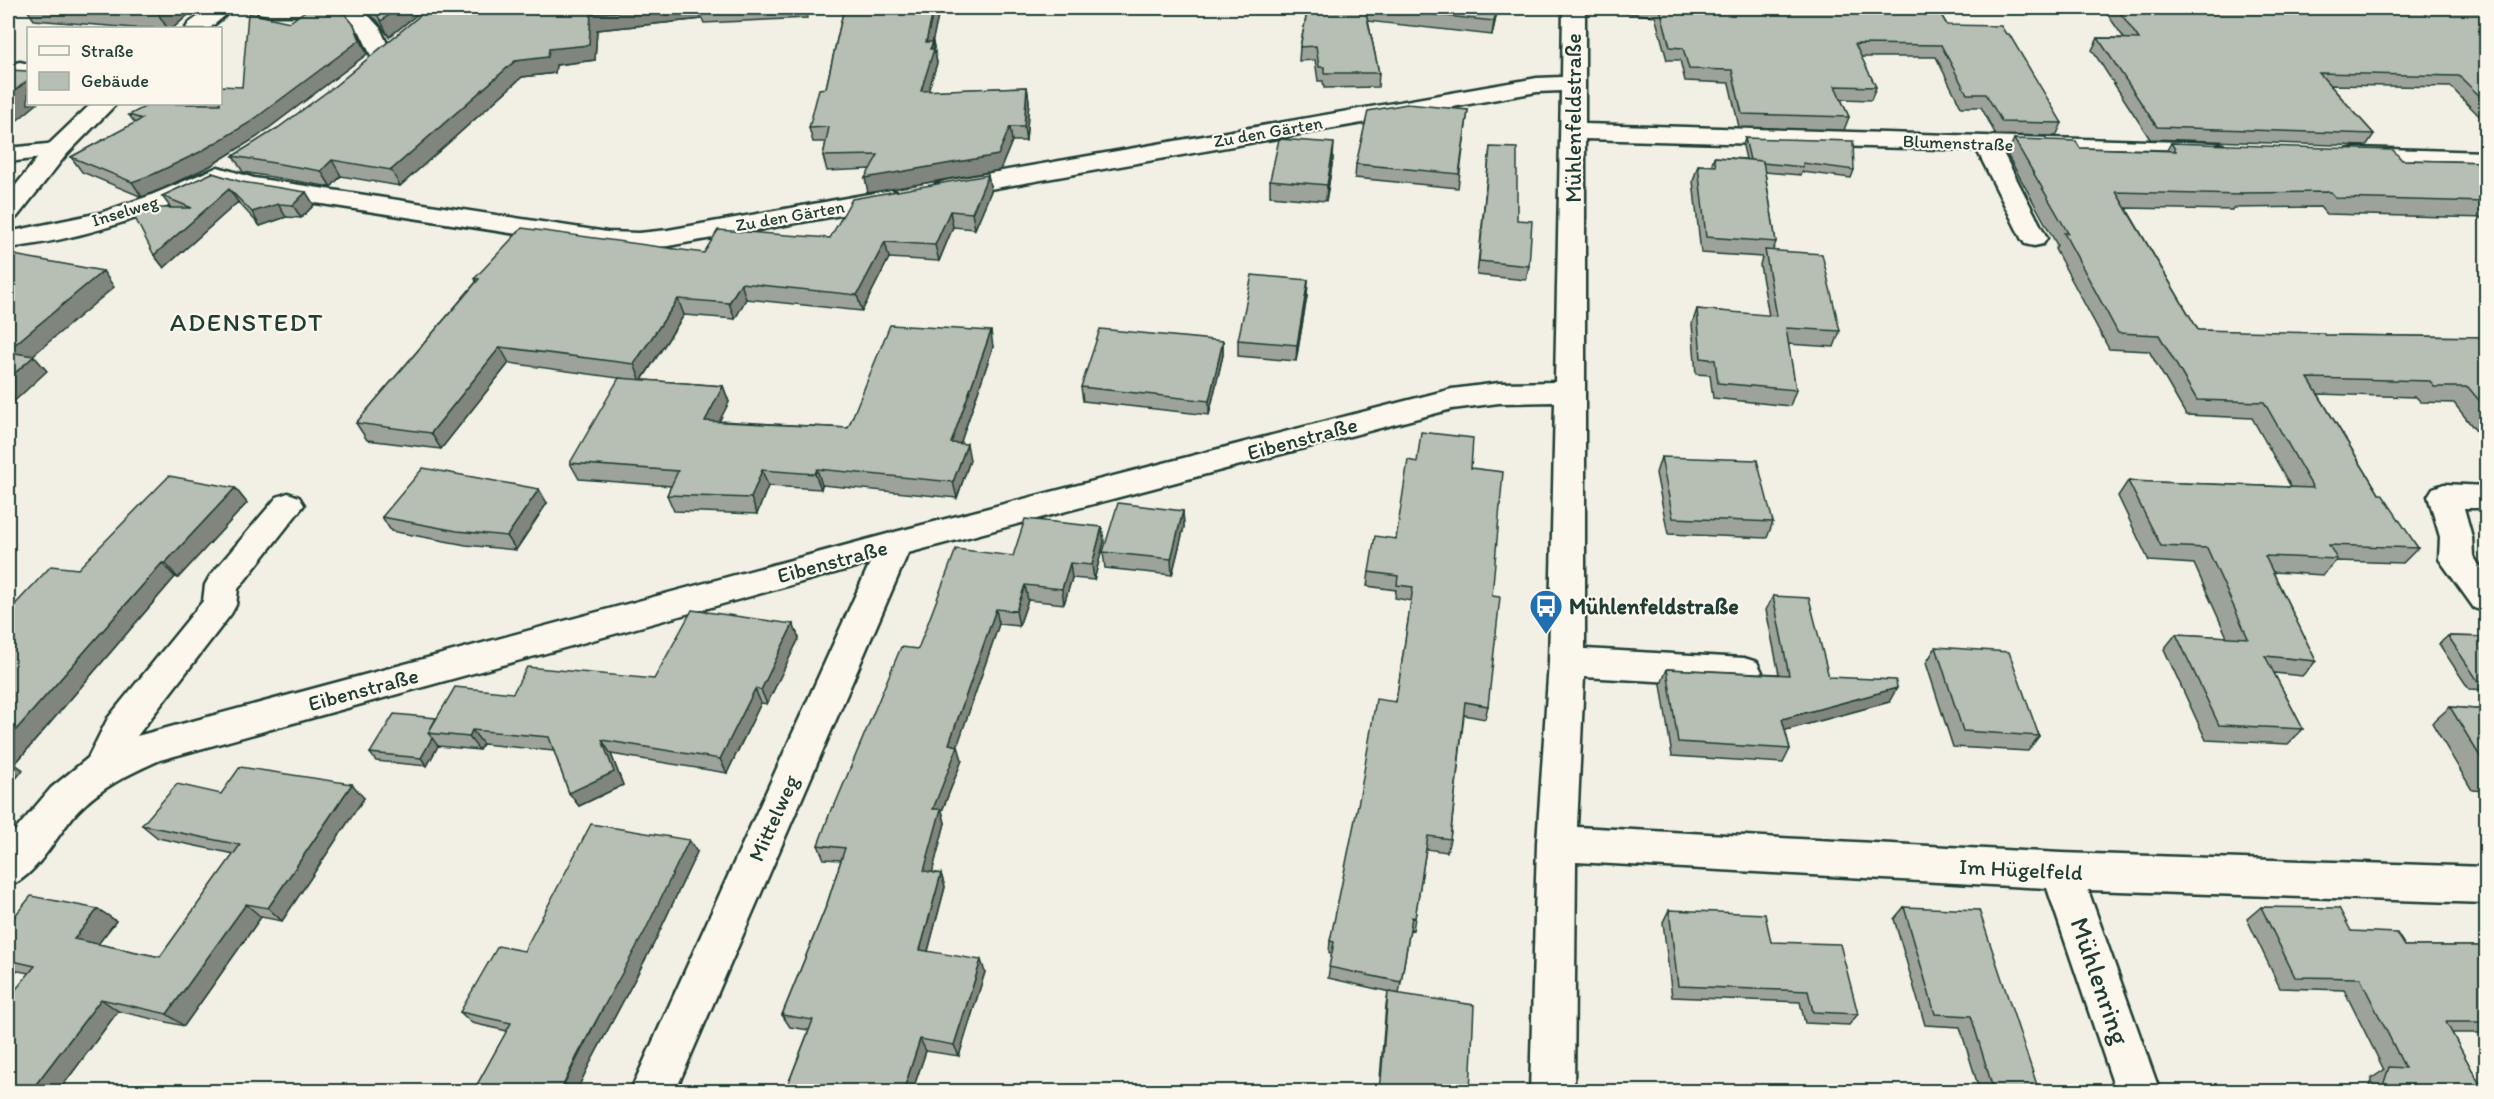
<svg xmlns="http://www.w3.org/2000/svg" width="2494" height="1099" font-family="Itim,sans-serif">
<rect width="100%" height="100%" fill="#f2f0e5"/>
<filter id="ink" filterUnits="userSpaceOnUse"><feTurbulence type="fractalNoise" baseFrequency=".0167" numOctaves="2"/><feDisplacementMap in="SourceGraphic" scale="12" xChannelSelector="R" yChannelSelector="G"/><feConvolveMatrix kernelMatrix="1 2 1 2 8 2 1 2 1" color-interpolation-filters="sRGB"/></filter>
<g filter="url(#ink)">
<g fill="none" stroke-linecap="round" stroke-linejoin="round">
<defs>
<path id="minor" d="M256,8H355L370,17L380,28L393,57L390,62L382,64L374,62L360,32L336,15H267L259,13Z
M1563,8H1585V124L2214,143L2223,145L2226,150L2223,155L2214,157L2002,151L2047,238L2043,244L2034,246L2025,244L2021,238L1977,150L1585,139V649L1744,658L1757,662L1762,672L1757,682L1744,686L1584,677L1577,827L2061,853L2486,867V903L2088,890L2160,1092H2116L2047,888L1576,862L1574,1092H1530L1537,843L1549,662L1555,402L1499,403L1452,409L908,553L675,1092H630L870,563L160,760C129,774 101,787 77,812C57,834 36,878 8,886V839L51,788L88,758L108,718L203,601L205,585L210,576L277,497L288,493L299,497L304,505L238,589L236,605L231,614L137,736L895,532L1452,389L1499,383L1555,382L1561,91L1537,92L945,197L936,194L932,189L936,184L945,181L1537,78L1562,77Z
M20,62L28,64V79L12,74L8,69L12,64Z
M57,143L66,145L69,150L66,155L8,162V148Z
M2355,148L2486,152V166L2355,162L2346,160L2343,155L2346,150Z
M218,167L254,178L607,232L639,233L668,230L891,190L900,193L904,198L900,203L891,206L668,246L639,249L607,248L251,193L217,183L215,186C150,216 79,240 8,248V232L100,213L149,196Z
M2444,484L2486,486V508H2464L2472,537L2473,556L2486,575V612L2474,608L2439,559L2440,537L2428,496L2433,488Z"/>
<path id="major" d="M210,8H234L210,28H186L189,23Z
M91,104H116L66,155L17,217L8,219V195L48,145Z"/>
</defs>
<!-- minor casing -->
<use href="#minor" stroke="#1f3d34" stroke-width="5"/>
<!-- major casing -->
<use href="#major" stroke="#1f3d34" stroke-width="5"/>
<!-- minor -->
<use href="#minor" fill="#fbf7ec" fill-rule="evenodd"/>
<!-- major -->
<use href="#major" fill="#fbf7ec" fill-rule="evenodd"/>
</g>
<!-- wall -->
<path fill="#9da39a" stroke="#1f3d34" stroke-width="1.5" d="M26,8H196L173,28H134L34,20Z
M358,8H425L389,37L377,20Z
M429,8H805L807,18L704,23L702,19L597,30L595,60L556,65L555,73L522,77L400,186L341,176L331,187L243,172L233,156L278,128L335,86Z
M844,8H940L932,42H933L937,63L928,91L1027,87L1029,101L1026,141H1012L1000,170L868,193L870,169L827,171L823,156L826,142H813L809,128L826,88Z
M1308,8H1498L1492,35L1368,21L1379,73L1378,87L1324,88L1323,81H1318L1315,60L1299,61L1300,47Z
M1624,8H1937L1947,25L2062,123L2056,136L1996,135L1981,107H1961L1936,57H1861L1876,87L1871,100L1841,99L1849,117L1844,130L1739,127L1729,83L1685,81L1680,60H1667L1655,16L1624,13Z
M2103,8H2487V124L2451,87L2330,85L2374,134L2366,146L2150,139L2092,50L2098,38H2124Z
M361,40L367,54L257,137L210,166L164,188L142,197L82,172L71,157L135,123L129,115L242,87Z
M1468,110L1458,188L1355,178L1356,164Z
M1745,138L1854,170L1851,178L1802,172L1800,175L1765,172L1776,242L1773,250L1840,331L1834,347L1788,344L1796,390L1790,406L1713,398L1710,375L1696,374L1692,324L1697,309L1769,316L1760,265L1762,257L1701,253L1693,181L1698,165L1711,166L1714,157L1746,159L1743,146Z
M2014,139L2080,148L2167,150L2171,143L2402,160L2487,162V218L2326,214L2320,207L2233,208L2232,210L2126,208L2198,330L2325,335L2487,337V445L2454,403L2421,402L2416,397L2318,394L2379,494L2418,548L2403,563L2336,561L2323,575L2273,572L2316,661L2302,676L2274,673L2303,729L2288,744L2206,740L2164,649L2176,634L2227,637L2194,564L2149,561L2118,496L2128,481L2291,487L2252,418L2186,415L2149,351L2109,349L2055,249L2057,245L2007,154Z
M1490,147L1517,220L1529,266L1526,280L1477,275Z
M1333,159L1326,201L1270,196V180Z
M212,173L314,205L301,218L286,217L260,226L238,202L164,268L154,255L171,208L162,196Z
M988,175L991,191L975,229L953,227L939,261L889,258L862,311L746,299L735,319L684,315L642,380L723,386L729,402L719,421L848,428L993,347L960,444L970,460L957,498L822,485L821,489L768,486L757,514L674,511L667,495L671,486L579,479L570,463L626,379L509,363L441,449L367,440L356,423L476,282L475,278L704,253L830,238Z
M1308,280L1307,296L1296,361L1238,356V340Z
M1223,341V355L1209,415L1083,401L1081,387Z
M1661,457L1773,522L1767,538L1668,534L1656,473Z
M1471,468L1492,596L1488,706L1485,719L1464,715L1450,839L1447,852L1426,849L1415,918L1413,930L1410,929L1399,994L1328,978L1332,953H1329L1330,941L1396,702L1411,601L1395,598L1396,590L1367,586L1369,572L1396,539Z
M235,488L247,503L178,578L175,577L15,764L23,770L8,788V612L78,569Z
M547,503L516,550L466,545L391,531L382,517Z
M1183,511L1184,527L1172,575L1105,568L1103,552Z
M1102,527L1104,542L1094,580L1072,578L1064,604L1028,600L1019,626L999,624L957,746L962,760L942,811L945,823L932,872L941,874L945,887L928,951L985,972L959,1056L926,1051L912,1092H785L809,1030L790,1027L782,1015L827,904L841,860L824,859L818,845L834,807L918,649L1013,556Z
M1773,596L1829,677L1889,702L1785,730L1790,749L1783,763L1672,756L1661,684L1667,669L1779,674L1766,610Z
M793,624L799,638L767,704L761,703L727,773L611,754L623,785L579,806L569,793L554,751L483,744L479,750L438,746L427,766L376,761L370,753L513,693L654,679Z
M2448,636L2487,637V690L2469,689L2439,644Z
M1936,647L2039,736L2028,751L1953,747L1926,663Z
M2450,707L2487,710V791L2472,790L2432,723Z
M221,794L364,798L282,921L261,917L184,1026L118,1011L58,1092H8L29,973L8,969V924L98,909L116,921L98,944L160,957L234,854L158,838L142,825Z
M697,852L654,943L588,1067L576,1092H473L507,1031L472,1023L460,1012L524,951Z
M1904,907L2038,1088L2082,1092H1980L1960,1027L1925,1025L1894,919Z
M2261,907L2351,931L2405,946H2487V1033H2452L2484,1092H2367L2372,1078L2384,1070L2344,990L2280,988L2247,919Z
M1669,910L1771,942L1858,1014L1849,1025L1805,1023L1800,1002L1672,997L1663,922Z
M1388,992L1470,1092H1379L1386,1005Z"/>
<!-- shaded-wall -->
<path fill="#80857d" stroke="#1f3d34" stroke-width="1.5" d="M163,8H196L173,28H167L157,12Z
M398,8H425L389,37L381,21Z
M654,8H699L702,19L597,30L595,60L556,65L555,73L522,77L400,186L391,170L515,61L549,49L591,14Z
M934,8H940L929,56L926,42Z
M1497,8H1498L1492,35L1494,21Z
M354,25L367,54L257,137L210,166L164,188L142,197L132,182Z
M933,42L937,63L924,105L921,91Z
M28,80V104H37L8,128V96Z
M1027,87L1029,101L1026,141L1024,127Z
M1010,127L1012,141L1000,170L868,193L865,178Z
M1334,143L1333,159L1326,201L1327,185Z
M332,160L341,176L331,187L321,171Z
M988,175L991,191L975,229L972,213Z
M229,189L238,202L164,268L154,255Z
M306,192L314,205L301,218L293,205Z
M278,204L286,217L260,226L252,212Z
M950,211L953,227L939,261L935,245Z
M885,242L889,258L862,311L857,295Z
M103,271L114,287L19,367L8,355V350Z
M1308,280L1307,296L1296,361L1297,345Z
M741,283L746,299L735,319L729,303Z
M678,299L684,315L641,381L634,364Z
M991,331L993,347L955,459L951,443Z
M1223,341V355L1209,415V401Z
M500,347L509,363L441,449L431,433Z
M34,356L47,371L8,407V379Z
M723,386L729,402L712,436L705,421Z
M967,444L970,460L957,498L953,482Z
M817,469L822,485L821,489L815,474Z
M762,470L768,486L757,514L751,498Z
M235,488L247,503L178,578L165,563Z
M539,489L547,503L516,550L507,536Z
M1183,511L1184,527L1172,575L1171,559Z
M1102,527L1104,542L1094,580L1092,565Z
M162,563L175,577L15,764L23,770L8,788V739Z
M1070,563L1072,578L1064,604L1062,589Z
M1025,585L1028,600L1019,626L1016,611Z
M996,609L999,624L955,753L958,746L962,760L942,811L945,823L929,885L924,871L933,809L949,744Z
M793,624L799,638L767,704L761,690Z
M1897,688L1889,702L1775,733L1782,719Z
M755,689L761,703L727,773L720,759Z
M472,730L483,744L479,750L469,737Z
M432,738L438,746L427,766L421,758Z
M602,740L611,754L623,785L579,806L569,793Z
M352,784L364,798L282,921L268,908Z
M689,840L697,852L654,943L588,1067L576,1092H560Z
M941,874L945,887L925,962L920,950Z
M246,904L261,917L184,1026L167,1014Z
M98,909L116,921L92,952L74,939Z
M981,960L985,972L959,1056L954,1045Z
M101,999L118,1011L58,1092H30Z
M920,1039L926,1051L912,1092H903Z"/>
<!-- building -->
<path fill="#b7beb3" stroke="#1f3d34" stroke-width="1.5" d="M101,8H163L157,12Z
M309,8H329L345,14L354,25L360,40L249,123L200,152L154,174L132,182L71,157L142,119L129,115L150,104H220V86L242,87L248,13L290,22Z
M372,8H398L381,21Z
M429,8H654L591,14L589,45L549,49L548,57L515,61L391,170L332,160L321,171L233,156L278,128L335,86Z
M844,8H934L926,42H933L930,49H934L921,91L1027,87L1024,127H1010L998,155L865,178L878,155L823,156L829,127L809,128L819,89L826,88Z
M1308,8H1365L1379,73H1324V67H1319L1316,46L1300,47Z
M1369,8H1497L1494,21Z
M1660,8H1937L1947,25L2001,26L2006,34H2009L2062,123L2002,122L1986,94H1967L1941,45L1855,44L1876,87L1835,86L1849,117L1742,114L1732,70L1689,69L1683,48L1670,47Z
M2117,8H2487V103L2459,76L2319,73L2374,134L2157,127L2098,38L2139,39Z
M8,70L28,71V80L8,96Z
M1407,104L1468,110L1459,174L1356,164L1368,111Z
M1745,138L1853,141L1854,170L1803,163V167L1763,163V161L1750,160Z
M1279,139L1334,143L1327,185L1270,180Z
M2014,139L2076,141L2080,148L2176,151L2171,143L2393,150L2402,160L2487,162V202L2336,198L2331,192L2240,193L2242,195L2116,192L2198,330L2323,333L2325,335L2487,337V410L2468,387H2434L2430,381L2308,378L2379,494H2382L2418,548L2329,545L2337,559L2265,556L2316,661L2265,656L2303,729L2219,725L2176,634L2248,638L2207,548L2161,546L2128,481L2313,488L2264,402L2197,400L2159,335L2118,333L2064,233H2068Z
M1490,147L1517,148V220L1532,221L1529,266L1479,261Z
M1714,157L1763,161L1776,242L1706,237L1698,165L1716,166Z
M212,173L242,182L306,192L293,205L278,204L252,212L229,189L154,255L130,208H192L162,196Z
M988,175L972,213L950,211L935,245L885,242L857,295L741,283L729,303L678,299L634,364L500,347L431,433L356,423L479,279L475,278L522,228L704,253L718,230L830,238L852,199Z
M1765,250L1822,254L1840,331L1786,328L1796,390L1718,383L1715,360L1701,358L1697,309L1777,316Z
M8,254L103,271L8,350Z
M1252,275L1308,280L1297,345L1238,340Z
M890,325L991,331L951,443L967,444L953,482L817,469L815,474L762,470L751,498L667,495L678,471L570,463L619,378L723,386L705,421L848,428Z
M1100,329L1223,341L1209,401L1081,387Z
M8,352L34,356L8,379Z
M1421,432L1473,438L1471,468L1503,472L1492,596L1500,597L1488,706L1465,702L1450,839L1428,836L1415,918L1412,917L1401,982L1329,967L1334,942L1330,941L1360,795L1376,699L1396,702L1413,587L1397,585L1398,576L1369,572L1375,536L1396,539L1408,460L1417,462Z
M1661,457L1757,460L1773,522L1673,518Z
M423,468L539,489L507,536L457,531L382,517Z
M169,476L235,488L165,563H162L8,739V612L51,566L78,569Z
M1118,503L1183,511L1171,559L1103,552Z
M1025,519L1102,527L1092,565L1070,563L1062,589L1025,585L1016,611L996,609L949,744L958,746L933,809H941L924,871L941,874L920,950L981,960L954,1045L920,1039L903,1092H785L813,1020L782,1015L827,904L845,848L818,845L832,807H834L901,647L918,649L956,549L1013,556Z
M1773,596L1809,598L1829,677L1896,680L1897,688L1782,719L1790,749L1678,742L1667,669L1789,675Z
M692,610L793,624L761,690L755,689L720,759L602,740L614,772L569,793L549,737L472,730L469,737L428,733L455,687L513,693L527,667L654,679Z
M2448,636L2487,637V681H2478Z
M1936,647L2009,652L2039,736L1963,731Z
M2450,707L2487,710V768Z
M394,714L436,718L428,733L432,738L421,758L370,753Z
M240,767L352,784L268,908L246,904L167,1014L101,999L30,1092H8V999L35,966L8,960V924L31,896L98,909L74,939L160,957L240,845L142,825L177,784L221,794Z
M591,824L689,840L645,931L577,1056L560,1092H473L511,1023L460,1012L498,946L524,951Z
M1904,907L1979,910L2038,1088L2082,1091V1092H1994L1971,1016L1935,1014Z
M2261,907L2339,908L2351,931L2397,933L2405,946H2487V1022H2446L2484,1092H2381L2389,1067L2405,1068L2360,978L2295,977Z
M1669,910L1765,914L1771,942L1840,944L1858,1014L1813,1012L1808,991L1678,986Z
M1388,992L1474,1005L1470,1092H1380Z"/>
</g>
<!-- icons -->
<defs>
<symbol id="bus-pin" viewBox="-11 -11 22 30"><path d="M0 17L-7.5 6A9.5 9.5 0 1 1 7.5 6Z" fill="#1f6fb2" stroke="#fbf7ec"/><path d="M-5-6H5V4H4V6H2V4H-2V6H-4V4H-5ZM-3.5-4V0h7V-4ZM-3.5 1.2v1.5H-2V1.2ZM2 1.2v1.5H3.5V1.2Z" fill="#fff"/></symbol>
</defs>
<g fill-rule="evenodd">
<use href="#bus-pin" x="1527" y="587" width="38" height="52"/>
</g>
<g text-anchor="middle" stroke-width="4.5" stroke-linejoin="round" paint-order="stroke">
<!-- far-street labels -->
<g font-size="18" fill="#1f3d34" stroke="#fbf7ec">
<text transform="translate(1268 132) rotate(-10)" y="6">Zu den Gärten</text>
<text transform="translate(1958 143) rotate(2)" y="6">Blumenstraße</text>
<text transform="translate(125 211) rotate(-17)" y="6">Inselweg</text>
<text transform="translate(790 216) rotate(-10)" y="6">Zu den Gärten</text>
</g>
<!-- street labels -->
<g font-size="22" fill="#1f3d34" stroke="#fbf7ec">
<text transform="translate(1573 118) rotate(-90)" y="8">Mühlenfeldstraße</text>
<text transform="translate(1302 438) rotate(-15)" y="8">Eibenstraße</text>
<text transform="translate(832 561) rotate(-15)" y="8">Eibenstraße</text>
<text transform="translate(363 689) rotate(-15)" y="8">Eibenstraße</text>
<text transform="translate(773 818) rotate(-66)" y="8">Mittelweg</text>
<text transform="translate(2021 869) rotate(3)" y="8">Im Hügelfeld</text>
</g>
<!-- poi labels -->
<g font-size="22" font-weight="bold" fill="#1f3d34" stroke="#fbf7ec" text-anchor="start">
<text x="1569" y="614">Mühlenfeldstraße</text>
</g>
<!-- quarter labels -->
<g font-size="26" letter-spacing="1.5" fill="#1f3d34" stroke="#fbf7ec">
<text x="247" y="331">ADENSTEDT</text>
</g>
<!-- near-street labels -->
<g font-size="27" fill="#1f3d34" stroke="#fbf7ec">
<text transform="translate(2100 981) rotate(71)" y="9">Mühlenring</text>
</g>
</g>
<!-- margin -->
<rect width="2494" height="1099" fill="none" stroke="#fbf7ec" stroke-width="30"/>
<rect x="15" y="15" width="2464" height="1069" fill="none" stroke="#1f3d34" stroke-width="2" filter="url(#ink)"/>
<!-- legend -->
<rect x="27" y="27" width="195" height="78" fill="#fbf7ec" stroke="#a3ada2" stroke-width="1.5"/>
<rect x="39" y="46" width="30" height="9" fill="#fbf7ec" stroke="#a3ada2" stroke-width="1.5"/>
<text x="81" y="57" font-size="18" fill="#1f3d34">Straße</text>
<rect x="39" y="72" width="30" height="18" fill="#b7beb3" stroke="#a3ada2" stroke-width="1.5"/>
<text x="81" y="87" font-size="18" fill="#1f3d34">Gebäude</text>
</svg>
